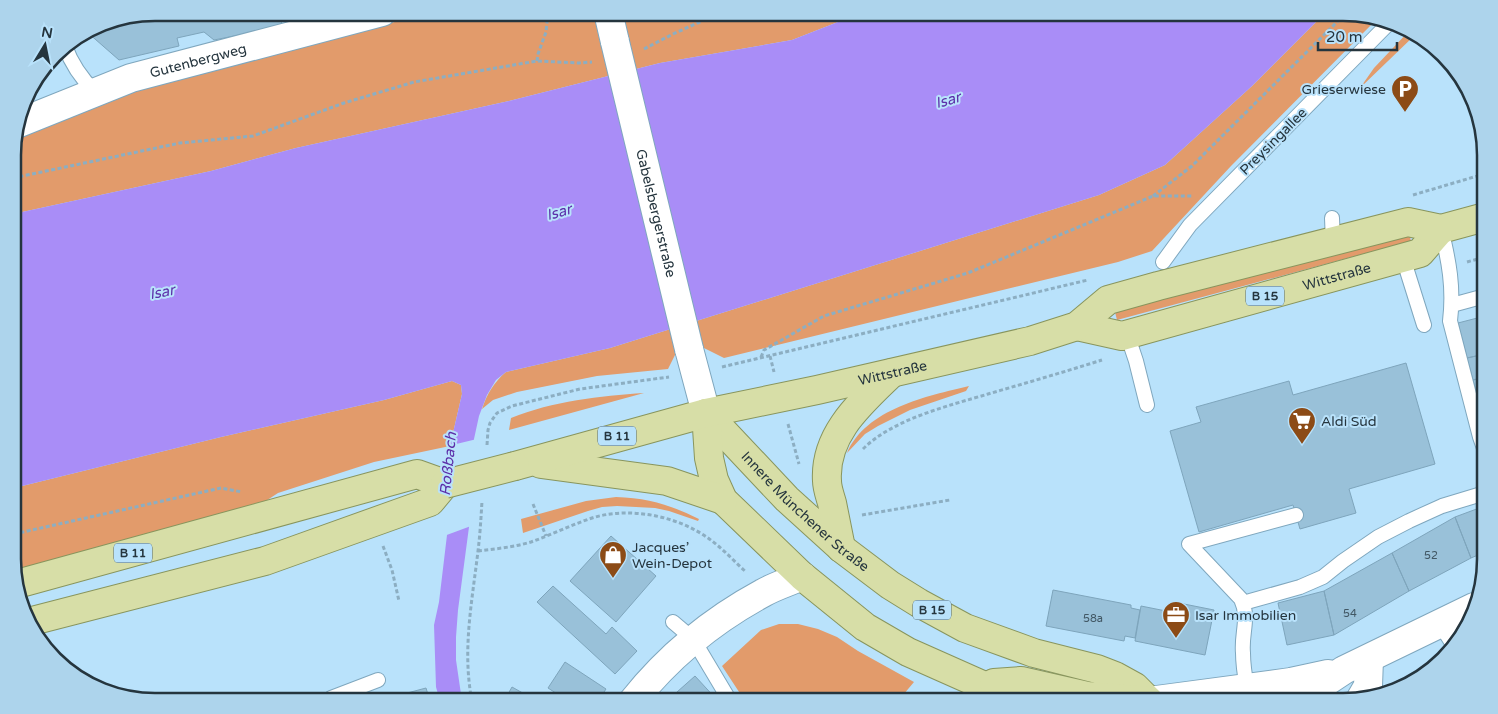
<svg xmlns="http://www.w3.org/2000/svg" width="1498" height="714" font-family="'Varela Round',sans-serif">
<rect width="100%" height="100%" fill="#b9e2fb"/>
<!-- green -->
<path fill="#e29b6b" d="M436,12L592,13L595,20L601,46L627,39L623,13H861L792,40L660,63L509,101L296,148L211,171L13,214V146L14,140L127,92L308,43Z
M1325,13H1342L1376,20L1231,166L1152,251L1118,262L724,358L702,347L676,353L668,369L597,376L517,392L493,400L482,409C487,394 494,382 506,372L610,348L1099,195L1165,165L1252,86Z
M1410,30L1415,35L1360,88L1374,68Z
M1409,233L1411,241L1117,320L1115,312Z
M452,381L461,385L462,394L450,446L374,462L278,493L252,510L14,571V488L221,437L384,400Z
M969,386L966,391L910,410L878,426L865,434L847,453C866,409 927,396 969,386Z
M644,393L509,430L511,418C553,401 600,396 644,393Z
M616,497C648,498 671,505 699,519L698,521L669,511L655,508L617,506L602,507L588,511L523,533L521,519L586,501Z
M779,624H798L818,629L837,637L858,651L914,682L898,701H745L722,666L761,630Z"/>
<!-- water -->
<path fill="#a98df7" d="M861,13H1325L1252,86L1165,165L1099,195L610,348L506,372L496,380L487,395L479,416L474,439L469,527L458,610L456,637V660L462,701H440L436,687L434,625L439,602L447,535L450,446L462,394L461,385L452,381L384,400L221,437L14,488L13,214L211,171L296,148L509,101L660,63L792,40Z"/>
<!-- pier -->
<path fill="#b9e2fb" d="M477,439L471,526L444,536L448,446Z"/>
<!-- building -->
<path fill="#99c1d9" stroke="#7ea5bc" d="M156,12H298L284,16L280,27L214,40L204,32L177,38L179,46L119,60L87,32L101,23Z
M1485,316V354L1467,358L1458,323Z
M1485,354V377L1473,380L1467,358Z
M1406,363L1435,464L1349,489L1356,513L1300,529L1293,505L1199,532L1170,431L1201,422L1196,407L1289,381L1293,395Z
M1485,377V423L1473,380Z
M1482,507L1485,516V552L1471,558L1455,517Z
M1455,517L1471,558L1409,591L1392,553Z
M611,536L656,576L616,622L570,581Z
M1392,553L1409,591L1334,635L1324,591Z
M553,586L606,634L612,627L637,651L615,674L537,602Z
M1053,590L1131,605V608L1140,610L1135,638L1125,636L1124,641L1046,626Z
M1324,591L1334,635L1287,645L1278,603Z
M1174,602L1214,610L1205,655L1135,641L1141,606L1171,612Z
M565,662L606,689L598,701H568L548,688Z
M695,676L718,701H669L668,700Z
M512,687L537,701H504Z
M426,688L430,701H377Z"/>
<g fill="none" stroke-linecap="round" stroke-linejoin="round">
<defs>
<path id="service" d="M65,46C71,63 82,79 95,92
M1332,218L1333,242
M1441,229C1449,261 1454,288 1450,321L1480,437L1485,451
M1403,258L1424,325
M1163,262L1190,225L1389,23
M1452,305L1485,296
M1127,334L1136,361L1147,405
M1243,603L1300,587L1323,577L1343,561L1378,537L1409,521L1442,506L1485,493
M673,622L693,639L730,701
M1440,624L1452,643
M1247,688C1245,677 1243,665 1243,653C1241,633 1250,618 1241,599L1189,544L1296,515
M329,701L331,698L378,680"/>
<g id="minor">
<path d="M608,12L615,42"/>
<path id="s1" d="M19,123L131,78L382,12"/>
<path d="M689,349L706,413"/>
<path d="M1361,698L1368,686L1369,659"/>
<path d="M633,701C668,657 713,620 763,593C775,586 789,582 802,576"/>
<path d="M1149,701L1291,682L1328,674"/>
<path d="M1297,701L1344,670L1474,607"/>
</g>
<g id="primary">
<path id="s2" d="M1077,326L1122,336L1420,253L1441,229"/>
<path id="s3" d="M706,413L787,499L841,548L890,585L919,603L965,628L1034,653L1097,669L1115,676L1135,687L1149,701"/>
<path d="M706,413L709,458L714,480L723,500L802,576L865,627L908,652L980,684L1024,701"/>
<path d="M541,464L667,481L723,500"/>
<path id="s4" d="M515,466L706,413L817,390L1030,341L1077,326L1108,300L1158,286L1408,222L1441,229L1485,217"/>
<path d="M841,548C838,533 835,518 832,503C830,496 827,488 827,481C824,434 861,403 892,373"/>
<path d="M17,584L417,474L445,484L430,502L265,561L32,621"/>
<path d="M994,683L1021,681L1087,696L1149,701"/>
</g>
</defs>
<!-- service casing -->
<use href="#service" stroke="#7fa7be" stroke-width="16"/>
<!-- minor casing -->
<use href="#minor" stroke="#7fa7be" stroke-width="30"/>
<!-- primary casing -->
<use href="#primary" stroke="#88955d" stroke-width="30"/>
<!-- path -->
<path stroke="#8caec2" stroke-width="3" stroke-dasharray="4 2.5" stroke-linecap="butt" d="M644,49L673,34L722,12
M537,61L538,54L546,32L548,12
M13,178L180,143L253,136L344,103L414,82L537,61L579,63L592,62
M1413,195L1484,174
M1153,196L1192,166L1346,13
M1467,262L1485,257
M770,356L774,372
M761,357L764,350L824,316L968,273L1153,196H1192
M722,367L1088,280
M788,424L799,464
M487,445L488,430L490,423L497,413L512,406L580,389L669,377
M863,449C893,419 948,406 988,394C1026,383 1064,372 1102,360
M533,504L546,536
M862,515L950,500
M14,534L221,488L242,492
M383,546L392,570L399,601
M478,551C495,549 514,547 531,542C551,535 571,525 592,518C630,506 680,516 712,541C724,550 735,562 746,572
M472,701C462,651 472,602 478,551C480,535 481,518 482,501"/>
<!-- service -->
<use href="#service" stroke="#fff" stroke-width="14"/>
<!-- minor -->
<use href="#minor" stroke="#fff" stroke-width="28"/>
<!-- primary -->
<use href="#primary" stroke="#d7dea7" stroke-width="28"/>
<defs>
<g id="minor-bridge">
<path id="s5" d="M615,42L689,349"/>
</g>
<path id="primary-bridge" d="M445,484L515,466"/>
</defs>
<!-- minor-bridge casing -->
<use href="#minor-bridge" stroke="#7fa7be" stroke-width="30" stroke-linecap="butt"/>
<!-- primary-bridge casing -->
<use href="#primary-bridge" stroke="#88955d" stroke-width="30" stroke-linecap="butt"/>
<!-- minor-bridge -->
<use href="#minor-bridge" stroke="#fff" stroke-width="28"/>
<!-- primary-bridge -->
<use href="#primary-bridge" stroke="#d7dea7" stroke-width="28"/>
</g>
<!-- icons -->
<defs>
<symbol id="parking-pin" viewBox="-11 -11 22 30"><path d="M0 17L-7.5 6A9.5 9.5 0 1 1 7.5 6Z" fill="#8c4b16" stroke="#b9e2fb"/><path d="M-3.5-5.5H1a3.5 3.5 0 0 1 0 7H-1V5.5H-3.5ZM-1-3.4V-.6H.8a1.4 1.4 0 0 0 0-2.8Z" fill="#fff"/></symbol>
<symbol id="supermarket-pin" viewBox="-11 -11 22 30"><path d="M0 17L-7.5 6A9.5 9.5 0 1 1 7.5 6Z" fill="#8c4b16" stroke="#b9e2fb"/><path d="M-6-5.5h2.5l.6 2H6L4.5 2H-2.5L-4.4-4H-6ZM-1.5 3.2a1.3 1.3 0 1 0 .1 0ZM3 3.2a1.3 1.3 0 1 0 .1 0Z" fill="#fff"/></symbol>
<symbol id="shop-pin" viewBox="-11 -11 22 30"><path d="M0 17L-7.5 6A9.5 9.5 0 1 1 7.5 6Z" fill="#8c4b16" stroke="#b9e2fb"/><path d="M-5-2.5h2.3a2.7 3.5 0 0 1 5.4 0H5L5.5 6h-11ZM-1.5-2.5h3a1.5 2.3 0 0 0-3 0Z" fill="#fff"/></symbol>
<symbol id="office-pin" viewBox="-11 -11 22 30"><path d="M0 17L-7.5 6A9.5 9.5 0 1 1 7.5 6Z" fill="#8c4b16" stroke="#b9e2fb"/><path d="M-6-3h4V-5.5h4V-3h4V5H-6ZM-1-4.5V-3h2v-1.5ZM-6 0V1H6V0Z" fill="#fff"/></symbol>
</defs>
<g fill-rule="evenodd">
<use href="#parking-pin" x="1389" y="73" width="32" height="43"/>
<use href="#supermarket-pin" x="1286" y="405" width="32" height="43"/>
<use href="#shop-pin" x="597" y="539" width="32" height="43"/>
<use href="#office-pin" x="1160" y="599" width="32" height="43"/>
</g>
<g text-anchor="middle" stroke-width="4" stroke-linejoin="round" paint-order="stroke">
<!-- number labels -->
<g font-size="11" fill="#425865">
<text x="1431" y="559">52</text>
<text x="1350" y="617">54</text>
<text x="1093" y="622">58a</text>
</g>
<!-- shield labels -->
<g fill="#b9e2fb" stroke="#516977" stroke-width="1">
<rect x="1246" y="286.5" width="38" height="19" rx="4"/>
<rect x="598" y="426.5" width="38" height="19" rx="4"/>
<rect x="114" y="543.5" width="38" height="19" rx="4"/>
<rect x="913" y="600.5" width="38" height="19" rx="4"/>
</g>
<g font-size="12" font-weight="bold" fill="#25353e">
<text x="1265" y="300">B 15</text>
<text x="617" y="440">B 11</text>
<text x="133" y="557">B 11</text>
<text x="932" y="614">B 15</text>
</g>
<!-- street labels -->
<g font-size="14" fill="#25353e" stroke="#b9e2fb">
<text dy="5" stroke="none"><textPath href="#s1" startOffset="190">Gutenbergweg</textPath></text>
<text transform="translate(1273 141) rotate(-45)" y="5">Preysingallee</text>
<text dy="5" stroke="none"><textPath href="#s5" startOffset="176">Gabelsbergerstraße</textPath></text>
<text dy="5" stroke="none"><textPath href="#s2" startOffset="269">Wittstraße</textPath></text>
<text dy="5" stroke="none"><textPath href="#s4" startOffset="389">Wittstraße</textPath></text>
<text dy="5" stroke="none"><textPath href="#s3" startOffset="140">Innere Münchener Straße</textPath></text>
</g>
<!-- poi labels -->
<g font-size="14" fill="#25353e" stroke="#b9e2fb" text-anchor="start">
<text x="1386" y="94" text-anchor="end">Grieserwiese</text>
<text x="1321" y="426">Aldi Süd</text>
<text x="632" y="552">Jacques’<tspan x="632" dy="16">Wein-Depot</tspan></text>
<text x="1195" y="620">Isar Immobilien</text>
</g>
<!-- water labels -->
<g font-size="15" font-style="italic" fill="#5c2fa9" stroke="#b9e2fb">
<text transform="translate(948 100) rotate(-16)" y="5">Isar</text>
<text transform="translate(559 212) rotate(-16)" y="5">Isar</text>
<text transform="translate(162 292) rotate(-11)" y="5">Isar</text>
<text transform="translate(448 464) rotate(-84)" y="5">Roßbach</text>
</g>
</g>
<!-- crop -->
<path d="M0 0H1498V714H0ZM155 21H1343A134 134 0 0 1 1477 155V559A134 134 0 0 1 1343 693H155A134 134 0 0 1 21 559V155A134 134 0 0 1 155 21Z" fill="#add4ec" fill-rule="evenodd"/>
<path fill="none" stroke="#25353e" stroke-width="2.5" d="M155 21H1343A134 134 0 0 1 1477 155V559A134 134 0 0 1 1343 693H155A134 134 0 0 1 21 559V155A134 134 0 0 1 155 21Z"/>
<!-- north arrow -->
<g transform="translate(45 45) rotate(10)" stroke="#b9e2fb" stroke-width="4" paint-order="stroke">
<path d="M0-4L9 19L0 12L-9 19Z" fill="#25353e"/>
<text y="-8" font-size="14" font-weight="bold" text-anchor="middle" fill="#25353e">N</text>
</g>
<!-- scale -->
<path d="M1318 42v8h79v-8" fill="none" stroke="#25353e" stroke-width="2.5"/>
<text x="1326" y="42" font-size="15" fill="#25353e" stroke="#b9e2fb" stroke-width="4" paint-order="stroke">20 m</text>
</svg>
